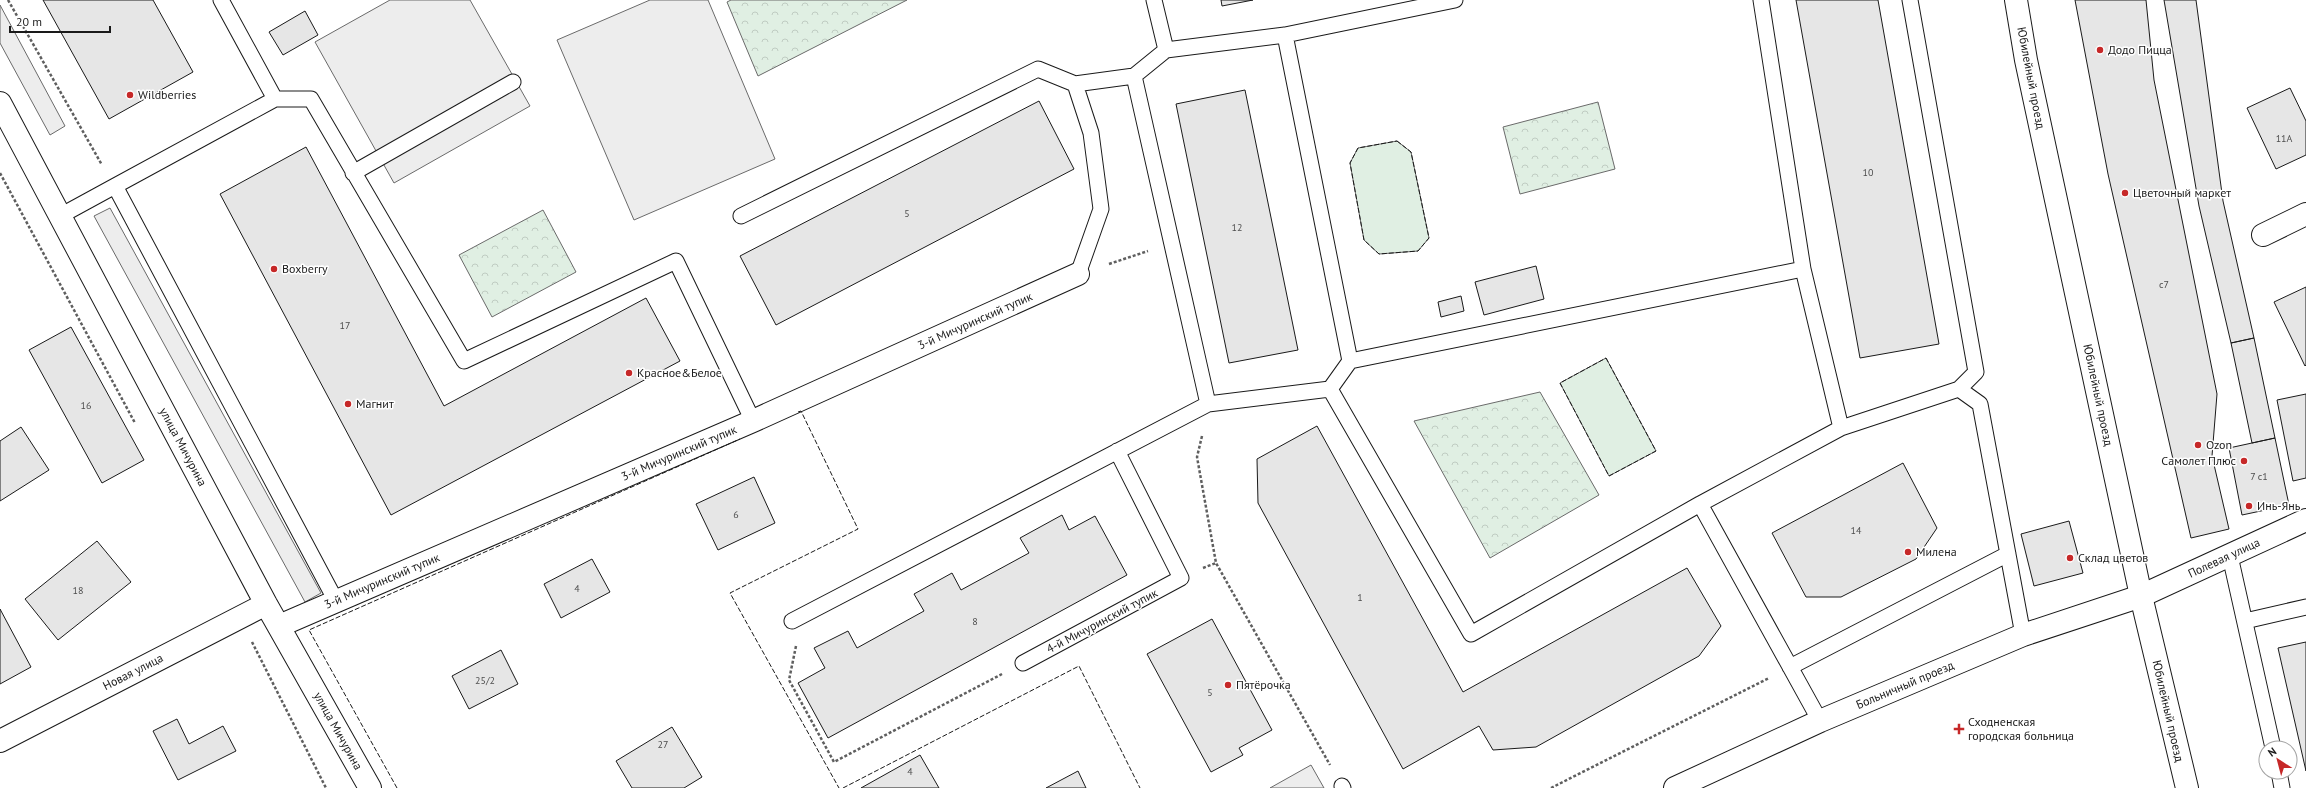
<svg xmlns="http://www.w3.org/2000/svg" width="2306" height="788" font-family="'PT Sans',sans-serif">
<defs>
<pattern id="park-crowns" width="20" height="18" patternUnits="userSpaceOnUse"><rect width="20" height="18" fill="#e0efe3"/><path d="M2 6a3 3 0 1 1 6 0M12 15a3 3 0 1 1 6 0" fill="none" stroke="#c0ccc2"/></pattern>
</defs>
<rect width="100%" height="100%" fill="#fff"/>
<!-- park -->
<path fill="url(#park-crowns)" stroke="#6a6a6a" d="M731,0H907L758,76L727,2Z
M1598,102L1615,169L1520,194L1503,127Z
M543,210L576,272L492,317L459,255Z
M1540,392L1599,495L1490,558L1414,421Z"/>
<!-- garden -->
<path fill="#e0efe3" stroke="#6a6a6a" d="M1397,141L1411,152L1429,238L1418,251L1379,254L1364,240L1350,163L1358,148Z
M1606,358L1656,451L1609,476L1560,383Z"/>
<!-- parking -->
<path fill="#ededed" stroke="#6a6a6a" d="M390,0H470L530,106L394,183L315,42Z
M650,0H708L775,159L634,220L557,40Z
M0,5L65,126L50,135L0,43Z
M110,208L321,593L305,602L94,216Z
M1311,765L1324,788H1270Z"/>
<!-- building -->
<path fill="#e6e6e6" stroke="#1a1a1a" d="M43,0H153L193,72L109,119Z
M1221,0H1253L1222,6Z
M1796,0H1878L1939,344L1860,358Z
M2075,0H2146L2154,80L2217,394L2212,456L2229,529L2191,538L2108,174Z
M2164,0H2196L2223,201L2254,338L2231,343L2199,206Z
M305,11L318,35L283,55L269,32Z
M2290,88L2306,121V155L2276,169L2247,108Z
M1245,90L1298,350L1229,363L1176,104Z
M1039,101L1074,169L776,325L740,256Z
M306,147L444,406L646,298L680,361L391,515L220,194Z
M1536,266L1544,299L1484,315L1475,282Z
M2306,287V365L2305,366L2274,302Z
M1461,296L1464,311L1441,317L1438,302Z
M71,327L144,460L102,483L29,350Z
M2254,338L2275,438L2252,443L2231,343Z
M2306,394V478L2293,481L2277,400Z
M1317,426L1463,692L1687,568L1721,626L1699,656L1536,747L1493,750L1479,726L1403,769L1258,503L1257,459Z
M21,427L49,470L0,501V441Z
M2275,438L2289,505L2242,515L2229,448Z
M1903,463L1937,528L1916,559L1841,597H1806L1772,533Z
M754,477L775,523L718,550L696,504Z
M1062,515L1069,530L1095,516L1127,575L828,738L798,683L825,668L814,648L848,631L857,648L924,611L914,594L952,573L961,590L1029,553L1020,538Z
M2069,521L2083,573L2034,586L2021,534Z
M97,541L131,582L58,640L25,599Z
M592,559L610,592L561,618L544,584Z
M0,609L31,667L0,684Z
M1212,619L1272,730L1239,748L1243,755L1211,772L1147,654Z
M2306,642V771L2278,648Z
M501,650L518,684L469,709L452,676Z
M177,719L189,744L223,726L236,751L178,780L153,731Z
M672,727L702,777L684,788H632L616,761Z
M920,755L939,788H861Z
M1078,771L1086,788H1046Z"/>
<g fill="none" stroke-linecap="round" stroke-linejoin="round">
<defs>
<path id="lane" d="M221,0L275,99
M1154,0L1166,50L1285,35L1455,0
M1761,0L1803,269L1841,428L1959,389L1980,404L2023,635
M1910,0L1976,372L1959,389
M1285,35L1350,361
M1166,50L1134,76L1208,404
M353,173L513,82
M60,216L115,186
M741,216L1038,69L1075,84
M1078,274L1101,209L1091,133L1075,84L1134,76
M1330,389L1471,634L1700,504L1820,721
M1700,504L1841,428
M2230,556L2273,748
M336,601L115,186L275,99H311L464,361L676,261L753,421
M792,621L1208,404L1330,389L1350,361L1803,269
M2245,621L2306,607
M1023,663L1181,578L1117,451
M1790,667L2008,554
M2279,772L2282,788
M1342,786L1343,788"/>
<path id="street" d="M0,103L266,604L370,788
M2263,235L2306,214
M279,626L753,421L1078,274
M0,741L266,604
M1675,788L1820,721L2023,635L2141,596L2306,520"/>
<path id="secondary" d="M2016,0L2026,60L2141,596L2187,788"/>
</defs>
<!-- lane casing -->
<use href="#lane" stroke="#1a1a1a" stroke-width="17"/>
<!-- street casing -->
<use href="#street" stroke="#1a1a1a" stroke-width="24"/>
<!-- secondary casing -->
<use href="#secondary" stroke="#1a1a1a" stroke-width="24"/>
<!-- path -->
<path stroke="#5f5f5f" stroke-width="2.5" stroke-dasharray="3 2" stroke-linecap="butt" d="M8,0L102,165
M0,173L135,423
M1109,264L1148,251
M1202,436L1197,457L1216,563L1330,765
M1203,568L1216,563
M252,642L326,788
M796,646L789,680L834,762L1002,674
M1551,788L1769,678"/>
<!-- lane -->
<use href="#lane" stroke="#fff" stroke-width="15"/>
<!-- street -->
<use href="#street" stroke="#fff" stroke-width="22"/>
<!-- secondary -->
<use href="#secondary" stroke="#fff" stroke-width="22"/>
<!-- fence -->
<path stroke="#1a1a1a" stroke-width="1" stroke-dasharray="5 2" stroke-linecap="butt" d="M1397,141L1411,152L1429,238L1418,251L1379,254L1364,240L1350,163L1358,148Z
M1606,358L1656,451L1609,476L1560,383Z
M798,412L801,411L858,529L730,593L839,788
M397,788L309,630L740,439
M843,788L1079,666L1140,788"/>
</g>
<!-- markers -->
<g fill="#c62828" stroke="#fff" stroke-width="1.5">
<circle cx="2100" cy="50" r="4"/>
<circle cx="130" cy="95" r="4"/>
<circle cx="2125" cy="193" r="4"/>
<circle cx="274" cy="269" r="4"/>
<circle cx="629" cy="373" r="4"/>
<circle cx="348" cy="404" r="4"/>
<circle cx="2198" cy="445" r="4"/>
<circle cx="2244" cy="461" r="4"/>
<circle cx="2249" cy="506" r="4"/>
<circle cx="1908" cy="552" r="4"/>
<circle cx="2070" cy="558" r="4"/>
<circle cx="1228" cy="685" r="4"/>
<path d="M1957 723h4v4h4v4h-4v4h-4v-4h-4v-4h4z"/>
</g>
<g text-anchor="middle" stroke-width="3" stroke-linejoin="round" paint-order="stroke">
<!-- number labels -->
<g font-size="10" fill="#4d4d4d">
<text x="2284" y="142">11А</text>
<text x="1868" y="176">10</text>
<text x="907" y="217">5</text>
<text x="1237" y="231">12</text>
<text x="2164" y="288">с7</text>
<text x="345" y="329">17</text>
<text x="86" y="409">16</text>
<text x="2259" y="480">7 с1</text>
<text x="736" y="518">6</text>
<text x="1856" y="534">14</text>
<text x="577" y="592">4</text>
<text x="78" y="594">18</text>
<text x="1360" y="601">1</text>
<text x="975" y="625">8</text>
<text x="485" y="684">25/2</text>
<text x="1210" y="696">5</text>
<text x="663" y="748">27</text>
<text x="910" y="775">4</text>
</g>
<!-- poi labels -->
<g font-size="12" fill="#1a1a1a" stroke="#fff" text-anchor="start">
<text x="2108" y="54">Додо Пицца</text>
<text x="138" y="99">Wildberries</text>
<text x="2133" y="197">Цветочный маркет</text>
<text x="282" y="273">Boxberry</text>
<text x="637" y="377">Красное&amp;Белое</text>
<text x="356" y="408">Магнит</text>
<text x="2206" y="449">Ozon</text>
<text x="2236" y="465" text-anchor="end">Самолет Плюс</text>
<text x="2257" y="510">Инь-Янь</text>
<text x="1916" y="556">Милена</text>
<text x="2078" y="562">Склад цветов</text>
<text x="1236" y="689">Пятёрочка</text>
<text x="1968" y="726">Сходненская<tspan x="1968" dy="14">городская больница</tspan></text>
</g>
<!-- street labels -->
<g font-size="12" fill="#1a1a1a" stroke="#fff">
<text transform="translate(2031 78) rotate(79)" y="4">Юбилейный проезд</text>
<text transform="translate(975 321) rotate(-24)" y="4">3-й Мичуринский тупик</text>
<text transform="translate(2098 395) rotate(78)" y="4">Юбилейный проезд</text>
<text transform="translate(183 447) rotate(62)" y="4">улица Мичурина</text>
<text transform="translate(679 453) rotate(-23)" y="4">3-й Мичуринский тупик</text>
<text transform="translate(2224 558) rotate(-25)" y="4">Полевая улица</text>
<text transform="translate(382 581) rotate(-23)" y="4">3-й Мичуринский тупик</text>
<text transform="translate(1102 621) rotate(-28)" y="4">4-й Мичуринский тупик</text>
<text transform="translate(133 672) rotate(-27)" y="4">Новая улица</text>
<text transform="translate(1905 685) rotate(-23)" y="4">Больничный проезд</text>
<text transform="translate(2168 711) rotate(77)" y="4">Юбилейный проезд</text>
<text transform="translate(338 731) rotate(61)" y="4">улица Мичурина</text>
</g>
</g>
<!-- north arrow -->
<g transform="translate(2278 760) rotate(324)"><circle r="19" fill="#ffffff" stroke="#a3a3a3"/>
<path d="M0-3L7 15L0 10L-7 15Z" fill="#c62828"/>
<text y="-6" font-size="11" font-weight="bold" text-anchor="middle" fill="#1a1a1a">N</text>
</g>
<!-- scale -->
<path d="M10 26v6h100v-6" fill="none" stroke="#1a1a1a" stroke-width="2"/>
<text x="16" y="26" font-size="12" fill="#1a1a1a" stroke="#ffffff" stroke-width="3" paint-order="stroke">20 m</text>
</svg>
